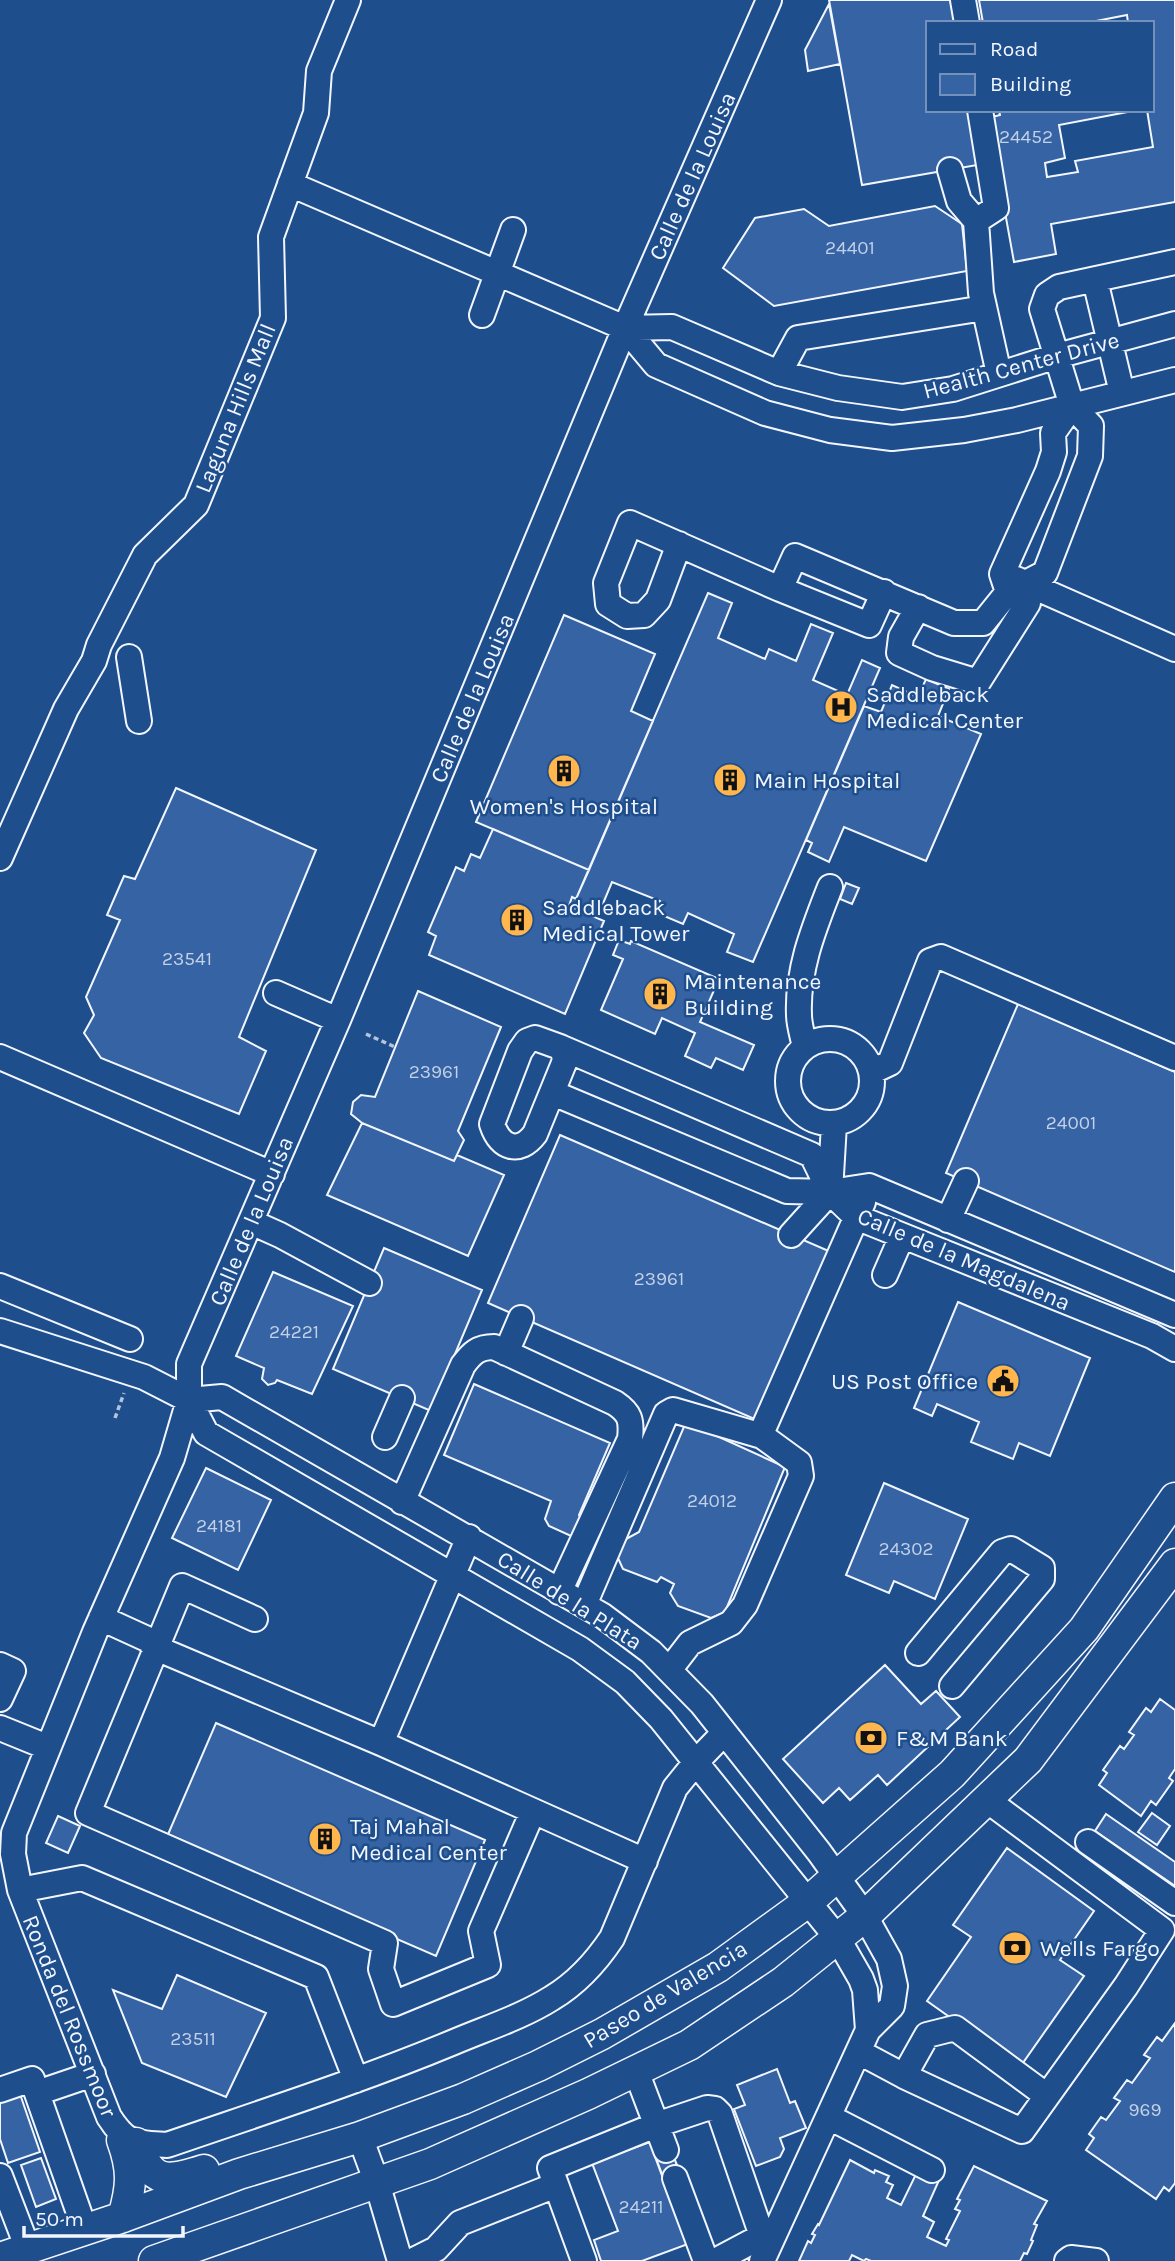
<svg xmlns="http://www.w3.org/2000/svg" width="1175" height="2261" font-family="Karla,sans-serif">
<rect width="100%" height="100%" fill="#1f4e8c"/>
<!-- building -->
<path fill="#3563a3" stroke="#f2f6ff" stroke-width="2" d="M829,0H954L958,23H928V110H974L983,164L862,185Z
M979,0H1175V202L1051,224L1056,254L1014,262L988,118L1000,115L999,110H1138L1059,125L1065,158L1045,163L1047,177L1078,172L1075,161L1153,147L1147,110H1152V23H1128L1127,15L1086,23H983Z
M829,4L840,64L808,71L805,50Z
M935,206L962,224L967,271L774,306L723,268L755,218L804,209L829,226Z
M708,593L732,603L718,638L765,659L769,649L796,661L811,624L833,633L813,680L847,695L862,660L880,668L753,962L727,952L734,934L688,913L683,924L657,913L660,901L612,882L597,918L569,906L572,897L576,899Z
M564,615L655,654L631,711L653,721L589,870L476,822Z
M926,679L949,689L938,716L981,734L926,861L844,827L829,862L808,852L812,843L806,840L864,706L881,712L892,685L918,697Z
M176,788L316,850L239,1037L266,1051L239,1114L101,1058L84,1033L94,1015L86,997L120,920L107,915L124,876L135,879Z
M493,829L589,870L576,899L572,897L569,906L604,921L565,1014L429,955L436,936L428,932L456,867L464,871L471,854L480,858Z
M846,883L859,888L852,904L840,899Z
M619,940L630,944L631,941L719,979L700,1022L754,1045L743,1070L716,1058L711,1068L685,1056L695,1033L662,1018L655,1034L601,1010L623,959L613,955Z
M418,991L501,1027L458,1131L464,1140L454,1161L362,1123L351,1114L353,1102L361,1095L375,1097Z
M1018,1004L1175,1072V1272L946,1173Z
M362,1123L454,1161L457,1155L504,1175L468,1256L327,1195Z
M560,1135L831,1252L759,1421L488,1303Z
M384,1248L482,1290L431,1411L333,1369Z
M273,1272L353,1306L312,1394L277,1380L275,1383L268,1385L262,1379L264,1368L236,1356Z
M958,1302L1090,1358L1050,1456L1019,1443L1013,1459L971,1442L979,1422L937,1404L932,1416L914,1408Z
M474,1384L610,1443L579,1515L581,1519L574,1535L571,1536L549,1526L545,1519L551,1501L444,1455Z
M686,1422L785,1467L725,1612L711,1618L678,1606L670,1593L674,1584L661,1577L657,1582L623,1569L617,1556L626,1539L639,1532Z
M206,1468L271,1500L238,1570L172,1538Z
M884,1483L968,1519L935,1599L894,1581L889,1593L846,1575Z
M885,1665L921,1704L936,1691L960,1717L887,1785L878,1775L850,1800L839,1788L823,1803L783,1759Z
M1160,1699L1175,1710V1769L1169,1778L1173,1781L1156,1805L1151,1801L1141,1816L1099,1785L1107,1773L1103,1770L1120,1746L1124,1749L1134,1735L1129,1732L1146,1708L1151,1712Z
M216,1723L485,1840L436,1956L166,1839Z
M1152,1813L1170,1826L1157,1845L1138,1832Z
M1106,1814L1175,1862V1886L1095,1831Z
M58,1816L80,1826L68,1853L46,1843Z
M1007,1848L1094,1911L1060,1960L1084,1976L1020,2067L927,2001L971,1937L953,1925Z
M177,1975L266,2013L226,2097L142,2063L113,1990L162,2009Z
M1175,2023V2183L1169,2191L1164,2187L1156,2199L1086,2150L1094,2138L1089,2134L1101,2117L1106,2120L1120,2101L1114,2098L1127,2080L1132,2083L1150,2058L1144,2055L1157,2037L1162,2041Z
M777,2069L790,2103L795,2101L806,2128L780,2138L784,2149L780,2157L756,2166L734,2109L745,2105L737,2085Z
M20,2094L40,2152L8,2163L0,2139V2101Z
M650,2142L688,2244L642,2261H601L594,2240L618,2231L592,2163Z
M670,2148L681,2175L664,2181L654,2154Z
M41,2158L56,2199L36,2207L21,2165Z
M850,2160L874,2173L875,2170L889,2176L886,2182L893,2185L887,2198L901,2205L919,2168L940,2178L923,2216L934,2222L927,2237L946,2246L949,2240L946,2239L960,2211L955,2209L960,2200L957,2199L974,2166L1047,2201L1034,2224L1037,2225L1031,2240L1033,2241L1027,2254L1024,2253L1020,2261H871L866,2259L864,2261L852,2255L849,2261H799L808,2241L811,2243L815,2235L812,2234L818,2224L819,2225Z"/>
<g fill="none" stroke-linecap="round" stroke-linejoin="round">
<defs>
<path id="minor" d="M963,0L967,23
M950,170L959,201L976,221L981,293L999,374
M290,184L625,328L672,327L779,373L838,388L902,397L953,389L1057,356L1175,324
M976,221L996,208L980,110
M1095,280L1122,393
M482,315L513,230
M625,328L656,365L765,413L830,430L892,438L964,430L1017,420L1175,380
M779,373L798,338L984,308
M679,544L658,600L644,615L627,616L608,604L606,583L630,523L780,589
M1016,579L1175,649
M884,592L869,625L780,589L795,556L954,623H983L1008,592L1045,573L1090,456L1091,426L1072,406L1042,309L1047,295L1059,287L1175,262
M1008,592L1002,574L1048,471L1054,452L1053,433L1072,406
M918,607L901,637L899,653L932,668L978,682L1028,603V584
M129,657L139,721
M0,858L66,709L94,661L99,645L145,555L196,505L273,318L271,237L316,113L319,71L348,0
M276,993L338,1020
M535,1038L560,1047L565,1056L564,1063L535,1134C519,1155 500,1148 492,1124L520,1051L527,1041Z
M788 1081a42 42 0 1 1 84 0a42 42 0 1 1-84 0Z
M805,1047C803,1037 799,1025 799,1015C797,969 814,928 830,887
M0,1057L272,1174
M871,1072L890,1063L930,961L941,957L1175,1058
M553,1093L787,1191L830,1192L812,1155L560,1047
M830,1192L856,1217L1152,1336L1175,1349
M830,1192L869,1186L1175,1315
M948,1220L966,1181
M251,1222L280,1235L369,1283
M791,1235L830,1192L834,1124
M885,1275L902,1236
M0,1286L130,1339
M0,1331L144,1377L189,1400L222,1397L603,1616L651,1652L702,1704L819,1852L865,1916L889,1959L895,1986L892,2006L868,2030L762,2261
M506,1353L521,1318
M189,1400L206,1433L580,1649L625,1682L661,1719L838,1939L861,1979L865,1990L868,2030
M762,1436L764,1427L863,1202
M385,1437L402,1398
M402,1502L463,1365C472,1353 478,1347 494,1347L615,1403C630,1413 632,1420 630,1439L559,1592
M584,1605L666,1414L673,1410L762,1436L799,1463L801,1476L745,1605L731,1623L690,1643L670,1669
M101,1618L147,1639L156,1648L381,1743L645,1861
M255,1619L182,1586L88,1813L385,1943L381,1969L393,2004L488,1965L481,1931L533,1811
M918,1653L1002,1552L1011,1549L1042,1568V1579L952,1686
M0,1665L13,1671L0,1699
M0,1728L47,1747
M724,1733L696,1762L675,1788L612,1938C596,1962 577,1983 552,1998C522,2017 487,2028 454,2042C360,2081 263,2112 167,2145C135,2143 127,2145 109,2117L20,1890L13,1854L14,1833L95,1632L172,1458L189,1400V1364L192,1357L338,1020L625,328L769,0
M381,1743L469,1537
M1088,1842L1175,1903
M20,1890L82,1878L316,1977L356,2080
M859,2052L904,2076L1022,2131L1126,1986L1162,1930L987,1800
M636,2071L666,2150
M904,2076L927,2035L955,2028L1047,2096
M0,2090L32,2079L85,2230
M37,2093L93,2074
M829,2117L932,2170
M360,2137L377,2183L400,2261
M0,2176L28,2249
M675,2178L706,2261
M412,2261L436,2249L460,2223L556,2185
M584,2261L550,2168L656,2125L707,2108L715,2109L720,2114L762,2236
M715,2261L762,2236L772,2239
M1067,2261L1071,2258L1096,2261"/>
<path id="major" d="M122,2140C133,2170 132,2186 123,2217
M136,2143C152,2185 167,2182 204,2170
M0,2258L123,2217L239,2174L360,2137L463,2099L538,2066L602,2034L718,1967L809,1901L952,1774L1084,1629L1175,1498
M154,2261L430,2164L588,2094L689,2045L783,1982L865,1916L1028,1760L1175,1564"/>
</defs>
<!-- minor casing -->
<use href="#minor" stroke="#f2f6ff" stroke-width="28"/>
<!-- major casing -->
<use href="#major" stroke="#f2f6ff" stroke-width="33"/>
<!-- path -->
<path stroke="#b3c4dc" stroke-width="3.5" stroke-dasharray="5 3.5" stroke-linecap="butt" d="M366,1034L395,1047
M115,1418L124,1393"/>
<!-- minor -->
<use href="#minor" stroke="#1f4e8c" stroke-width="24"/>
<!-- major -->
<use href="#major" stroke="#1f4e8c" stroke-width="30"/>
</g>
<!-- icons -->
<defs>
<symbol id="hospital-disc" viewBox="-11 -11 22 22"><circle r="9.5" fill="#ffb74d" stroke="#1f4e8c"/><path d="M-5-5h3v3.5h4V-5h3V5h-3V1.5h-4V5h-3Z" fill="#111"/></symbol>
<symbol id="building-disc" viewBox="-11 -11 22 22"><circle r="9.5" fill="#ffb74d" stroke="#1f4e8c"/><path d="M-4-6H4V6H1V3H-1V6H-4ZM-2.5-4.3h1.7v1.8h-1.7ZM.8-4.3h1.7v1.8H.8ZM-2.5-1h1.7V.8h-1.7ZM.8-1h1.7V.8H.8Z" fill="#111"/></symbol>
<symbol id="civic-disc" viewBox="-11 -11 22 22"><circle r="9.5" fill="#ffb74d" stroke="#1f4e8c"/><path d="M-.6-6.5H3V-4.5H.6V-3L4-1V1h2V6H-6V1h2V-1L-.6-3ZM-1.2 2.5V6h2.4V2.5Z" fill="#111"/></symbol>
<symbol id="bank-disc" viewBox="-11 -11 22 22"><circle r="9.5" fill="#ffb74d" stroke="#1f4e8c"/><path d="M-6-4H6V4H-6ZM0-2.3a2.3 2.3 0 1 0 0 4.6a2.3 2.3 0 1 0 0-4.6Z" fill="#111"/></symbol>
</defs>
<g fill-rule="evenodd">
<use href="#hospital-disc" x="822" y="688" width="38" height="38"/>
<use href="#building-disc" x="545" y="752" width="38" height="38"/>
<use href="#building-disc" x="711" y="761" width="38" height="38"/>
<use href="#building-disc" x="498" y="901" width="38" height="38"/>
<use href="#building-disc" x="641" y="975" width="38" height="38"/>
<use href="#civic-disc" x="984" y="1362" width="38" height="38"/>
<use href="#bank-disc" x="852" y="1719" width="38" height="38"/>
<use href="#building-disc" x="306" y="1820" width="38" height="38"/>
<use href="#bank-disc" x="996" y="1929" width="38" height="38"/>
</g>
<g text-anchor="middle" stroke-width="5" stroke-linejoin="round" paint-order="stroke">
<!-- number labels -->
<g font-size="19" fill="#c3d1e8">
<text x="1026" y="143">24452</text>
<text x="850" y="254">24401</text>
<text x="187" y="965">23541</text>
<text x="434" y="1078">23961</text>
<text x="1071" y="1129">24001</text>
<text x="659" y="1285">23961</text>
<text x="294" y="1338">24221</text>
<text x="712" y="1507">24012</text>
<text x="219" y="1532">24181</text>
<text x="906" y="1555">24302</text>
<text x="193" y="2045">23511</text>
<text x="1145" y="2116">969</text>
<text x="641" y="2213">24211</text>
</g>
<!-- street labels -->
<g font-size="23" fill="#f2f6ff" stroke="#1f4e8c">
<text transform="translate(692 176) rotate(-66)" y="8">Calle de la Louisa</text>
<text transform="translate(1021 365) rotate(-15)" y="8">Health Center Drive</text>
<text transform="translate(235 408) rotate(-68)" y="8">Laguna Hills Mall</text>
<text transform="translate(472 698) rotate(-67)" y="8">Calle de la Louisa</text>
<text transform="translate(251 1221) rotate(-67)" y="8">Calle de la Louisa</text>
<text transform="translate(964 1259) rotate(23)" y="8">Calle de la Magdalena</text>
<text transform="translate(570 1600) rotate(32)" y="8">Calle de la Plata</text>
<text transform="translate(665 1994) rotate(-31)" y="8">Paseo de Valencia</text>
<text transform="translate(70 2016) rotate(68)" y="8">Ronda del Rossmoor</text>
</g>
<!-- poi labels -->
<g font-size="23" fill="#f2f6ff" stroke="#1f4e8c" text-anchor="start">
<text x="866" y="702">Saddleback<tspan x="866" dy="26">Medical Center</tspan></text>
<text x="754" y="788">Main Hospital</text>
<text x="564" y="814" text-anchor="middle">Women's Hospital</text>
<text x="542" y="915">Saddleback<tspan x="542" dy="26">Medical Tower</tspan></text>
<text x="684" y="989">Maintenance<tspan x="684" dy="26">Building</tspan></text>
<text x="978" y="1389" text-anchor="end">US Post Office</text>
<text x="896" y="1746">F&amp;M Bank</text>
<text x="350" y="1834">Taj Mahal<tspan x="350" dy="26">Medical Center</tspan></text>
<text x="1040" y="1956">Wells Fargo</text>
</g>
</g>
<!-- legend -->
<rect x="926" y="21" width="228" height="91" fill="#1f4e8c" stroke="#7391ba" stroke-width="2"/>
<rect x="940" y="44" width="35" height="10" fill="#1f4e8c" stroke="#7391ba" stroke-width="2"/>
<text x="990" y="56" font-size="21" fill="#f2f6ff">Road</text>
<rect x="940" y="74" width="35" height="21" fill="#3563a3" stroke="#7391ba" stroke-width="2"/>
<text x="990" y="91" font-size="21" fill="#f2f6ff">Building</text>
<!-- scale -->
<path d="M24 2226v10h159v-10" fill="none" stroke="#f2f6ff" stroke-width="3.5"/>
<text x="35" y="2226" font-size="21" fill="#f2f6ff" stroke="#1f4e8c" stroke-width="5" paint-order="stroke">50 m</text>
</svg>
